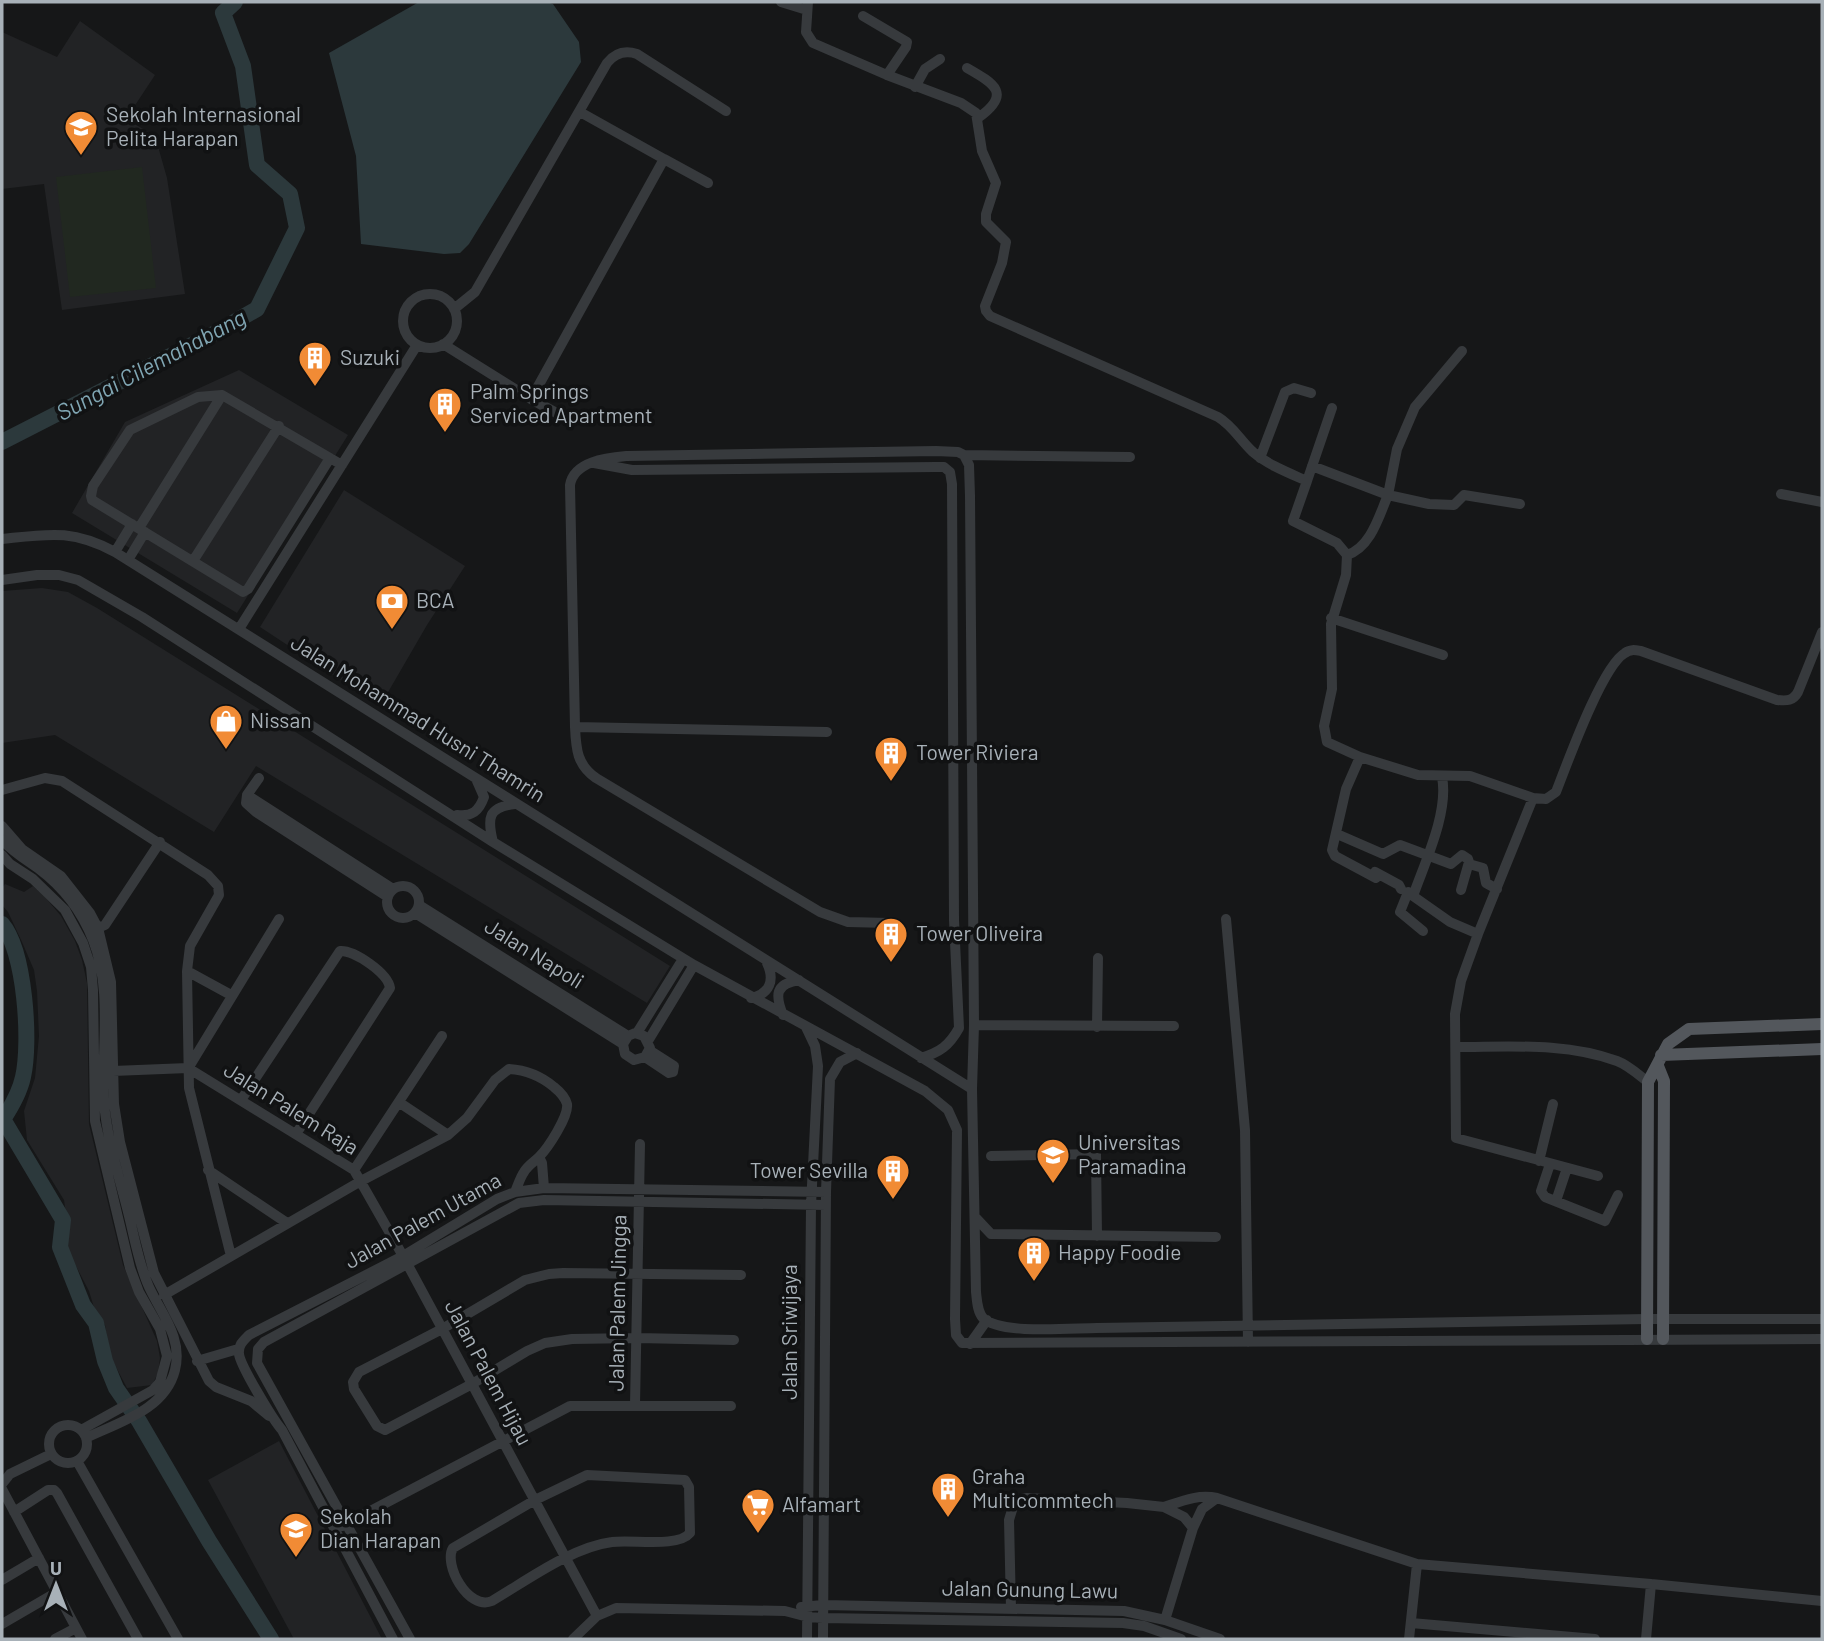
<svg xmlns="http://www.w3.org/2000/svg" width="1824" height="1641" font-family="Barlow,sans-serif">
<rect width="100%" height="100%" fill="#161718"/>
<!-- built -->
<path fill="#222325" d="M80,21L155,75L126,119L155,136L167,178L185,294L62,310L44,184L2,189V32L57,57Z
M239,370L348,435L237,613L72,513L125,422Z
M344,490L465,566L427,625L380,706L260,627Z
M42,588L68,592L97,608L670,966L647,1003L256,766L214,832L55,735L2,743V591Z
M5,884L24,892L33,886L45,897L61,916L75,941L82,960L87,983L89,1124L123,1265L157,1341L160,1358L158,1373L152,1385L127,1388L109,1354L105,1325L96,1314L89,1291L66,1247L64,1236L66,1214L64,1200L27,1140L24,1111L35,1078L39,1036L37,991L34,970L22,942L8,912L2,905V888Z
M279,1441L382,1639H294L208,1480Z"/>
<!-- green -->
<path fill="#212820" d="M142,167L156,288L70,297L56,177Z"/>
<!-- water -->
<path fill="#2c393c" d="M419,2H547L553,4L579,42L581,62L469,244L460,253L444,254L361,244L356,156L329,53Z"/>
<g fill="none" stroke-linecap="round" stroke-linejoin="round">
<!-- river -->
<path stroke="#2c393c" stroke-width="16" d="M2,442L217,332L257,309L297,228L290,194L257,165L243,66L223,13L235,2
M2,924C25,951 31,1042 23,1077C20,1091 10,1109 2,1121
M3,1119L63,1220L60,1247L83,1305L96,1323L105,1361L116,1388L139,1421L209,1541L271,1639"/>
<!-- minor -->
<path stroke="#373a3d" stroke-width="10" d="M781,2L807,10
M808,2L806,32L813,43L887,75L961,103L976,113L982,151L996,183L986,214V222L1006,242L1002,263L985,306L986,311L990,316L1218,417C1233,426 1240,440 1253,452C1268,465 1289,473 1307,481L1293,521L1337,543L1347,555L1346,575L1331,624L1332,689L1324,726L1327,742L1360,757L1418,775L1470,776L1533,798L1546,799L1556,792C1567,764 1602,666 1625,653C1630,649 1635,650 1641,651L1777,700C1787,701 1793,701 1798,692L1822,632
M863,16L907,42L906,47L887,75
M967,68C995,84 1012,94 978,118
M915,87L925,69L940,59
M664,159L708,183
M403 321a27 27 0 1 1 54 0a27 27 0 1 1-54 0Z
M454,309L475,292L607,63C615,53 625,50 637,54L726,111
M443,344L531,399L664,159L580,112
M1462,351L1415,407L1397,449L1388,495L1429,504L1454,505L1464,495L1520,504
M531,399L560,415
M964,455L969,465L970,496L974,1025L972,1089L976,1292C977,1300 977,1311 983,1318C1001,1335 1072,1328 1097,1328L1647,1319H1822
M330,458L248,589L243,592L92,500L91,496L93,486L130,430L198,397L222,395L342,465
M1260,458L1285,392L1294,388L1311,393
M594,463L632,470L936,467H944L950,472L952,484L954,920L959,1028C949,1046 940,1052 921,1058
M1312,466L1388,495C1379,516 1371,547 1347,555
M1307,481L1332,408
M1781,494L1822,502
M139,528L222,395
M2,539C49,534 72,529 115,552L972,1089
M115,552L132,524
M128,560L145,532
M193,561L279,426
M2,580L37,575H59L78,580L142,617L493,842L694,965L925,1091L948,1110L957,1130L955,1319L956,1335L962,1343L1822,1339
M1331,618L1443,655
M239,629L417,345
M575,727L827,732
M1360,757L1346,789L1332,850L1335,856L1376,878
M1442,777C1449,812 1425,862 1413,896L1450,922L1478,934L1461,981L1455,1014L1456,1138L1598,1176
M2,790L45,778L62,781L208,875L218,886L219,895L190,946L187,971L189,1088L231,1256
M247,795L259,778
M457,815C472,817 479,811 484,797L477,781
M2,826L22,849L61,876L90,913L98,928L111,982L114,1104L120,1142L154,1273L209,1381L216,1387L251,1401L269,1416
M1337,834L1383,854L1400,845L1451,864L1462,855L1468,859L1469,862L1461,890
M2,840C13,852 25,859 39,869C63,887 82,912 93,940C113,991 101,1049 104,1102C107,1141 120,1179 129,1216C135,1240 139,1265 149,1287C162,1315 183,1338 175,1370C165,1410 119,1422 86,1438
M493,842C487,818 488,807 515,804
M2,855L10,864L33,879L65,910L83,943L91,967L93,990L95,1121L130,1268L139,1292L160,1329L167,1356L160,1382L153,1390L81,1430
M1469,864L1483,868L1486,883L1497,889
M1373,875L1375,872L1399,885L1401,889
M387 902a16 16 0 1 1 32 0a16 16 0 1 1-32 0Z
M1408,892L1400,912L1423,931
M388,897L256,812L246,803L247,795L393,889
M419,905L628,1036L635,1033L644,1036L650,1048L645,1057L634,1060L625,1054L623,1044L628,1036
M415,913L623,1044
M1226,919L1245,1130L1248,1342
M889,923L848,922L820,912L596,778C577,765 576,749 575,727L570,485C574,461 607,458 627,456L936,451L958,452L964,455L1130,457
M98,928L105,925L160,842
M1478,934L1533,798
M187,971L231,995
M751,998C770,994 775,980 767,963
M783,1015C775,995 775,984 799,980
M974,1025L1174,1026
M806,1027L815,1046L818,1066L811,1205L807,1639
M1097,1027L1098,958
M637,1033L683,959
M648,1041L694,965
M1456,1047C1509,1047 1566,1042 1617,1061C1628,1065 1639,1075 1648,1082
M645,1057L669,1073L673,1072L674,1066L649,1050
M189,1067L279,919
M113,1071L188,1068L354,1170L403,1256L597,1616
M241,1100L340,951C354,950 388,973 390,988L296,1134
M400,1103L448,1135
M991,1156L1096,1154L1097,1236
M539,1157L542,1163L544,1188
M1539,1161L1553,1104
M1550,1164L1541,1191L1545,1197L1605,1221L1618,1195
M208,1170L287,1223
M354,1170L442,1036
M1556,1201L1567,1168
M975,1217L991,1234L1216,1237
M164,1295L361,1181L448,1135L467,1118L495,1080L509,1069C525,1070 541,1076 554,1087C559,1091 565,1097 567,1104C569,1116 548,1148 539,1157C534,1162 528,1165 524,1172C520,1178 518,1185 515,1192
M734,1340L637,1338L572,1339L545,1343L527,1351L472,1384L385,1430L377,1426L354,1389L353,1382L359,1372L442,1329L525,1280L549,1274L563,1273L741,1275
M970,1344L987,1320
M197,1361L238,1349
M635,1405L640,1144
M49 1444a19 19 0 1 1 38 0a19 19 0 1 1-38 0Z
M77,1461L178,1639
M587,1475L685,1480L689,1487L690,1533C678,1548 631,1539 612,1542C572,1547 526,1581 492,1601C468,1611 443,1564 453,1548L535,1500Z
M2,1484L10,1474L51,1454
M2,1489L82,1639
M1217,1498L1417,1564L1651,1584L1822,1601
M14,1512L48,1490H54L57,1493L138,1639
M342,1526L570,1406H731
M2,1580L39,1558
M801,1607L823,1605L1124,1611L1165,1620L1220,1639
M1011,1609L1009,1520L1015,1500L1027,1498L1127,1503L1164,1507L1184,1517L1193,1528L1202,1509L1217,1498C1198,1494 1182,1501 1164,1507
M1165,1620L1193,1528
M1411,1623L1595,1639
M2,1624L57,1592
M55,1639L76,1628
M393,1639L282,1430C273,1420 240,1365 239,1354C238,1345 243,1341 249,1335L403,1256L497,1199L515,1192L544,1188L826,1192
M410,1639L257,1363L258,1349L264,1342L519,1203L544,1200L826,1205
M573,1639L597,1616L616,1608L785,1611L808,1617L823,1618L1123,1623L1144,1626L1181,1639
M823,1639L826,1192L830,1079L840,1062L857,1053
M1409,1639L1417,1564
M1646,1639L1651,1584"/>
<!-- major -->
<path stroke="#53575c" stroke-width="12" d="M1661,1055L1822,1049
M1658,1066L1664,1081L1663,1339
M1647,1339L1648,1082L1668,1044L1689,1029L1822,1024"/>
</g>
<!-- icons -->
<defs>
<symbol id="school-pin" viewBox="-11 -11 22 30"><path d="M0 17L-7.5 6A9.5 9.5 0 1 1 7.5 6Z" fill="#f18b35" stroke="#111213"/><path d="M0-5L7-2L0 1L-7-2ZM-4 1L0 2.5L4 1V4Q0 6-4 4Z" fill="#fff"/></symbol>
<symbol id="building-pin" viewBox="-11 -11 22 30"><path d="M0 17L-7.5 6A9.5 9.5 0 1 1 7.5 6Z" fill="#f18b35" stroke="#111213"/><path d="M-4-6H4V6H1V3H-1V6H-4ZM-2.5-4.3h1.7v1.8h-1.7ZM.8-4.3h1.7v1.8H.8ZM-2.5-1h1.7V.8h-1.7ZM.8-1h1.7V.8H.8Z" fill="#fff"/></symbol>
<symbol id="bank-pin" viewBox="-11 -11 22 30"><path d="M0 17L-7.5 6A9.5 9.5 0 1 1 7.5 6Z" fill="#f18b35" stroke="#111213"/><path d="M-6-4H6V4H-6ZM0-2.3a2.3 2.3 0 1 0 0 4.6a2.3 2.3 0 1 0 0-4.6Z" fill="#fff"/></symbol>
<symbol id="shop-pin" viewBox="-11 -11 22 30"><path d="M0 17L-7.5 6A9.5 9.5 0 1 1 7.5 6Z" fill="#f18b35" stroke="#111213"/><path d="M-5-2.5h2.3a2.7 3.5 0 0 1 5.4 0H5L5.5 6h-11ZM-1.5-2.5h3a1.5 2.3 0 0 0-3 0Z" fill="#fff"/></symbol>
<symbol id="university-pin" viewBox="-11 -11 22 30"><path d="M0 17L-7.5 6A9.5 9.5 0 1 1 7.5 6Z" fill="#f18b35" stroke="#111213"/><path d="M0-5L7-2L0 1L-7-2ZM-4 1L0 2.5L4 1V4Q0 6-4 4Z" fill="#fff"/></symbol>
<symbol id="supermarket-pin" viewBox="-11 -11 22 30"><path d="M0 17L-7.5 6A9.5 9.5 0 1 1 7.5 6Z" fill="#f18b35" stroke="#111213"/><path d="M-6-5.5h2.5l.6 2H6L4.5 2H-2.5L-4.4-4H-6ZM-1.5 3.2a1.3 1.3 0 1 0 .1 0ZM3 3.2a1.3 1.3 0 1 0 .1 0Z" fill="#fff"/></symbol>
</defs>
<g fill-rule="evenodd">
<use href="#school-pin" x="62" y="108" width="38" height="52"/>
<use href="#building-pin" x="296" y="339" width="38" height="52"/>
<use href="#building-pin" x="426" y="385" width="38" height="52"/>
<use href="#bank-pin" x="373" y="582" width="38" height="52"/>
<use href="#shop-pin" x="207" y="702" width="38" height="52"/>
<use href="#building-pin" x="872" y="734" width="38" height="52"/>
<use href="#building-pin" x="872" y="915" width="38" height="52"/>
<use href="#university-pin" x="1034" y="1136" width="38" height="52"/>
<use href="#building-pin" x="874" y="1152" width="38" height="52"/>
<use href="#building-pin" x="1015" y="1234" width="38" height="52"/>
<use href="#building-pin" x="929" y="1470" width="38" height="52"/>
<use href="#supermarket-pin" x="739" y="1486" width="38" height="52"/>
<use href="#school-pin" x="277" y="1510" width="38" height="52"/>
</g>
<g text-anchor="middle" stroke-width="7" stroke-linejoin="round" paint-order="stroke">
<!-- poi labels -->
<g font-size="21" fill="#a8b1b8" stroke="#111213" text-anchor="start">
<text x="106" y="122">Sekolah Internasional<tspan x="106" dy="24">Pelita Harapan</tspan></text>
<text x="340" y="365">Suzuki</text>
<text x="470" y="399">Palm Springs<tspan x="470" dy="24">Serviced Apartment</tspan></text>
<text x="416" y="608">BCA</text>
<text x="250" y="728">Nissan</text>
<text x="916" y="760">Tower Riviera</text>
<text x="916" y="941">Tower Oliveira</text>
<text x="1078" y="1150">Universitas<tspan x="1078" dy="24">Paramadina</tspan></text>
<text x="868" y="1178" text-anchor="end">Tower Sevilla</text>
<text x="1058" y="1260">Happy Foodie</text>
<text x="972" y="1484">Graha<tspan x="972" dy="24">Multicommtech</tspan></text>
<text x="782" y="1512">Alfamart</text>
<text x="320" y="1524">Sekolah<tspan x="320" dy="24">Dian Harapan</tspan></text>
</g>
<!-- street labels -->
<g font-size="21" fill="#a8b1b8" stroke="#111213">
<text transform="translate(418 719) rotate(32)" y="7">Jalan Mohammad Husni Thamrin</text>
<text transform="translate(534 954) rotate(32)" y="7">Jalan Napoli</text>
<text transform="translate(291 1109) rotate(32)" y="7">Jalan Palem Raja</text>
<text transform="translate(423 1221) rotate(-29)" y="7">Jalan Palem Utama</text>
<text transform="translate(618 1303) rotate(-89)" y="7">Jalan Palem Jingga</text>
<text transform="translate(790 1332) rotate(-90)" y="7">Jalan Sriwijaya</text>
<text transform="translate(488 1373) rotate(62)" y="7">Jalan Palem Hijau</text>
<text transform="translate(1030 1590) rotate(1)" y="7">Jalan Gunung Lawu</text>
</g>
<!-- water labels -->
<g font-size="23" font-style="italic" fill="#80a6b3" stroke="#111213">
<text transform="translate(151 365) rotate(-28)" y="8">Sungai Cilemahabang</text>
</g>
</g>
<!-- border -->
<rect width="1824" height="1641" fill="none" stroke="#a8b1b8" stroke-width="7"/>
<!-- north arrow -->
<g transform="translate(56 1585)" stroke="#111213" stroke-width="5" paint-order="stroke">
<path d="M0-5L12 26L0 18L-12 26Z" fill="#a8b1b8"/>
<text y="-10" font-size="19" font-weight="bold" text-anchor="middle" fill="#a8b1b8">U</text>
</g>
</svg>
